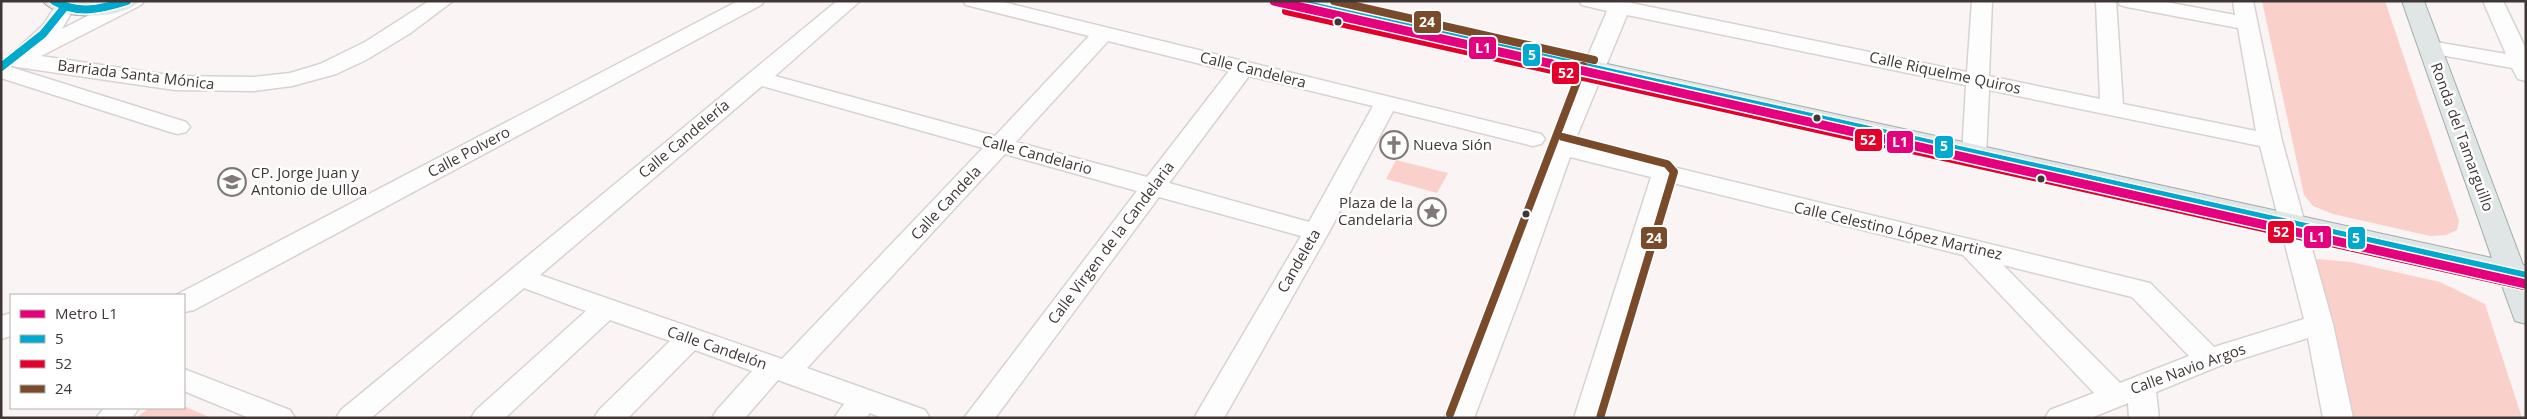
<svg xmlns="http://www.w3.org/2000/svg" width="2527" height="419" font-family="'Open Sans',sans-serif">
<rect width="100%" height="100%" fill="#faf4f4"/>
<!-- green -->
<path fill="#f9d0ca" d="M2262,1H2385L2459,221L2457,230L2446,235L2430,236L2333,214L2313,206L2304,195Z
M1396,160L1448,173L1437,193L1386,179Z
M2318,259L2351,262L2440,282L2485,304L2522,418H2347L2313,264Z
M184,406L211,418H136L149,408H184Z"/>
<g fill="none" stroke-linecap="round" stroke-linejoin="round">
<defs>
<path id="street" d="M117,1H144L141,5L41,56L175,76L254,77L290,73L320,64L365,42L429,1H453L409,34L366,60L336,74L292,86L254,91L175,90L17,67L9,65L6,60L9,55L21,50L19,47L43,25L57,4L64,2L71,4L74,8L62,29Z
M738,1H764L761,5L194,310L184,312V295H176Z
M837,1H860L775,76L995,136L1089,36L966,5L963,1H999L1533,132L1541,134L1545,139L1541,144L1533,146L1393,111L1329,232L1224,418H1194L1301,236L1159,197L995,418H964L1137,191L1005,154L807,368L925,410L930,418H882L870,413L866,418H834L844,404L778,380L745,418H712L717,410L752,371L695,350L628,418H594L599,410L670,341L610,320L505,418H471L476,410L586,311L524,288L371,418H336L341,410ZM1108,41L1229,71L1147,177L1016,142ZM1249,76L1373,106L1309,222L1169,183ZM762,86L983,148L782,359L540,275Z
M1579,1H1632L1631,3L1967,72L1972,1H1992L1989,76L2100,99L2096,1H2116L2123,104L2256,131L2238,28L2127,7L2120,5L2117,1H2161L2235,15L2233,1H2253L2282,141L2333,324L2353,418H2323L2308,338L2219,366L2156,392L2159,418H2129L2128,403L2091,418H2045L2050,410L2094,393L1963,255L1673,183L1604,418H1574L1651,177L1570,157L1525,284L1474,418H1444L1499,284L1549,147L1607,11L1582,5ZM1627,15L1966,85L1962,155L1966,160L1974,162L1982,160L1986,155L1989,90L2260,146L2304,319L2214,347L2150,283L1574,143ZM2003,265L2132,297L2189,356L2120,383Z
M2483,1H2503L2526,49V81L2518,79L2512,68L2430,53L2422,52L2419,47L2422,42L2430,41L2506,54Z
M1,64L186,122L190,127L186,132L178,134L170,132L1,78Z
M11,313V336L1,339V316Z
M184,369L290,410L295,418H249L184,391Z
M104,408H139L132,418H96Z"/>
<path id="primary" d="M43,1H139C127,19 57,22 43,1Z
M1277,1H1320L2492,258L2402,1H2424L2523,265L2526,266V324L2515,321L2500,280L1288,8L1280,6Z"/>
</defs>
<!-- street casing -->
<use href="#street" stroke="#d8d2d1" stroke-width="3"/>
<!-- primary casing -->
<use href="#primary" stroke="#a0aca9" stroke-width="2"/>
<!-- street -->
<use href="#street" fill="#fefdfd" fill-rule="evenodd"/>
<!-- primary -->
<use href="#primary" fill="#dfe6e5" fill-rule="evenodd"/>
<defs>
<path id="bus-1" d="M54,1C78,15 102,9 127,1
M1289,1L2526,276
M1,67L43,34L64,8"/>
<path id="bus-2" d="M1286,11L2524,286"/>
<path id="bus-3" d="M1334,1L1594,60
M1563,137L1667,164L1674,172L1600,418
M1450,414L1583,66"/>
</defs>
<!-- bus-1 casing -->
<use href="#bus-1" stroke="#fff" stroke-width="11"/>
<!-- bus-2 casing -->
<use href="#bus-2" stroke="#fff" stroke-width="11"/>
<!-- bus-3 casing -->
<use href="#bus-3" stroke="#fff" stroke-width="11"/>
<!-- bus-1 -->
<use href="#bus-1" stroke="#00a9ce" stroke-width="8"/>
<!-- bus-2 -->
<use href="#bus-2" stroke="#e4002b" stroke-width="8"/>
<!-- bus-3 -->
<use href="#bus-3" stroke="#7a4b2a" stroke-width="8"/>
<defs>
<path id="metro-1" d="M1274,1L2526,284"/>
</defs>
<!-- metro-1 casing -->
<use href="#metro-1" stroke="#fff" stroke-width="12"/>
<!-- metro-1 -->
<use href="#metro-1" stroke="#e5007d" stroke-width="9"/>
</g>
<!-- icons -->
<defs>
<symbol id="church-ring" viewBox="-11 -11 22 22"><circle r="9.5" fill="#fff" stroke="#807978" stroke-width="1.5"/><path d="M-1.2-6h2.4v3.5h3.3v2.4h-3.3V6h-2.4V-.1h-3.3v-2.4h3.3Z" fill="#807978"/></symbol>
<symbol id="school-ring" viewBox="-11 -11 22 22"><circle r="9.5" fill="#fff" stroke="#807978" stroke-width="1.5"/><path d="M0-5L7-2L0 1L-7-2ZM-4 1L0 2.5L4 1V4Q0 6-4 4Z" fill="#807978"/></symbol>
<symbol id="sight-ring" viewBox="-11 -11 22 22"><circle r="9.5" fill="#fff" stroke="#807978" stroke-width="1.5"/><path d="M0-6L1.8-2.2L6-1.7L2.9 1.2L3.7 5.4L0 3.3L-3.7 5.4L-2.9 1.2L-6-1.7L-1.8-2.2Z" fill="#807978"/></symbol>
</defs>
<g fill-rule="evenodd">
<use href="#church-ring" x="1378" y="129" width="32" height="32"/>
<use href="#school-ring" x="216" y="166" width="32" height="32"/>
<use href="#sight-ring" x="1416" y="196" width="32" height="32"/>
</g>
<!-- markers -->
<g fill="#3f3735" stroke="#fff" stroke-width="2">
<circle cx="1338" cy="22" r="4.5"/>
<circle cx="1817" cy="118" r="4.5"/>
<circle cx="2041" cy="179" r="4.5"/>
<circle cx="1526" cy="214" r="4.5"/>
</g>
<g text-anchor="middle" stroke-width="5" stroke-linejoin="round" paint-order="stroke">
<!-- street labels -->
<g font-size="15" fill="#3f3735" stroke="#fff">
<text transform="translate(1253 70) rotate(14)" y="5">Calle Candelera</text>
<text transform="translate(1945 73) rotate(12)" y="5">Calle Riquelme Quiros</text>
<text transform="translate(136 75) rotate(7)" y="5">Barriada Santa Mónica</text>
<text transform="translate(2462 137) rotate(70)" y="5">Ronda del Tamarguillo</text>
<text transform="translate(684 139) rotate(-40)" y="5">Calle Candelería</text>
<text transform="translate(469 152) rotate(-28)" y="5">Calle Polvero</text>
<text transform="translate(1037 155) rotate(15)" y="5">Calle Candelario</text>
<text transform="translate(946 203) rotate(-47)" y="5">Calle Candela</text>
<text transform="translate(1898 231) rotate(13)" y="5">Calle Celestino López Martinez</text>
<text transform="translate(1111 243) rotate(-53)" y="5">Calle Virgen de la Candelaria</text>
<text transform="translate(1299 261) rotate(-60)" y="5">Candeleta</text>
<text transform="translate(717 348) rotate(19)" y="5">Calle Candelón</text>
<text transform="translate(2188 369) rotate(-20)" y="5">Calle Navio Argos</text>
</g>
<!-- poi labels -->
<g font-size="15" fill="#3f3735" stroke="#fff" text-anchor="start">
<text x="1413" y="150">Nueva Sión</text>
<text x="251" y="178">CP. Jorge Juan y<tspan x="251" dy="17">Antonio de Ulloa</tspan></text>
<text x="1413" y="208" text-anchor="end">Plaza de la<tspan x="1413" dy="17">Candelaria</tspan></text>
</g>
</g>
<g stroke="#fff" stroke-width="2">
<rect x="1413" y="10" width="29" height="24" rx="5" fill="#7a4b2a"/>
<rect x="1468" y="36" width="29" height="24" rx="5" fill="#e5007d"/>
<rect x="1522" y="43" width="19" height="24" rx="5" fill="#00a9ce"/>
<rect x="1551" y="61" width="29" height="24" rx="5" fill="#e4002b"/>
<rect x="1854" y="128" width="29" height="24" rx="5" fill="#e4002b"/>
<rect x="1886" y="130" width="28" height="24" rx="5" fill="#e5007d"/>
<rect x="1934" y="135" width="20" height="24" rx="5" fill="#00a9ce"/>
<rect x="2267" y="220" width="28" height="24" rx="5" fill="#e4002b"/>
<rect x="2303" y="225" width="29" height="24" rx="5" fill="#e5007d"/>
<rect x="2347" y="226" width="19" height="24" rx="5" fill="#00a9ce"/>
<rect x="1640" y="226" width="28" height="24" rx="5" fill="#7a4b2a"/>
</g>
<g font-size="14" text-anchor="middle" font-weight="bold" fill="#fff">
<text x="1427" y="27">24</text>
<text x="1483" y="53">L1</text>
<text x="1532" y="60">5</text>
<text x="1566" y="78">52</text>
<text x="1868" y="145">52</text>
<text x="1900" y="147">L1</text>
<text x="1944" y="151">5</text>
<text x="2281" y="237">52</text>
<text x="2317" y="242">L1</text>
<text x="2356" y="243">5</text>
<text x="1654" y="243">24</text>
</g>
<!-- border -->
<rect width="2527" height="419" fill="none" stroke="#3f3735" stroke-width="5"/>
<!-- legend -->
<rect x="10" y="294" width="175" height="115" fill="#ffffff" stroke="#b2afae"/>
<rect x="20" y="310" width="25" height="8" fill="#e5007d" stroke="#b2afae"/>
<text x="55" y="319" font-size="15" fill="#3f3735">Metro L1</text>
<rect x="20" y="335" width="25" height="8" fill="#00a9ce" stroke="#b2afae"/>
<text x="55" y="344" font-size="15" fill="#3f3735">5</text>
<rect x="20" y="360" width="25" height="8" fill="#e4002b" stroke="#b2afae"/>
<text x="55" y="369" font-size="15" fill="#3f3735">52</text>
<rect x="20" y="385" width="25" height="8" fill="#7a4b2a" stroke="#b2afae"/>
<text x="55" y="394" font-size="15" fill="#3f3735">24</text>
</svg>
